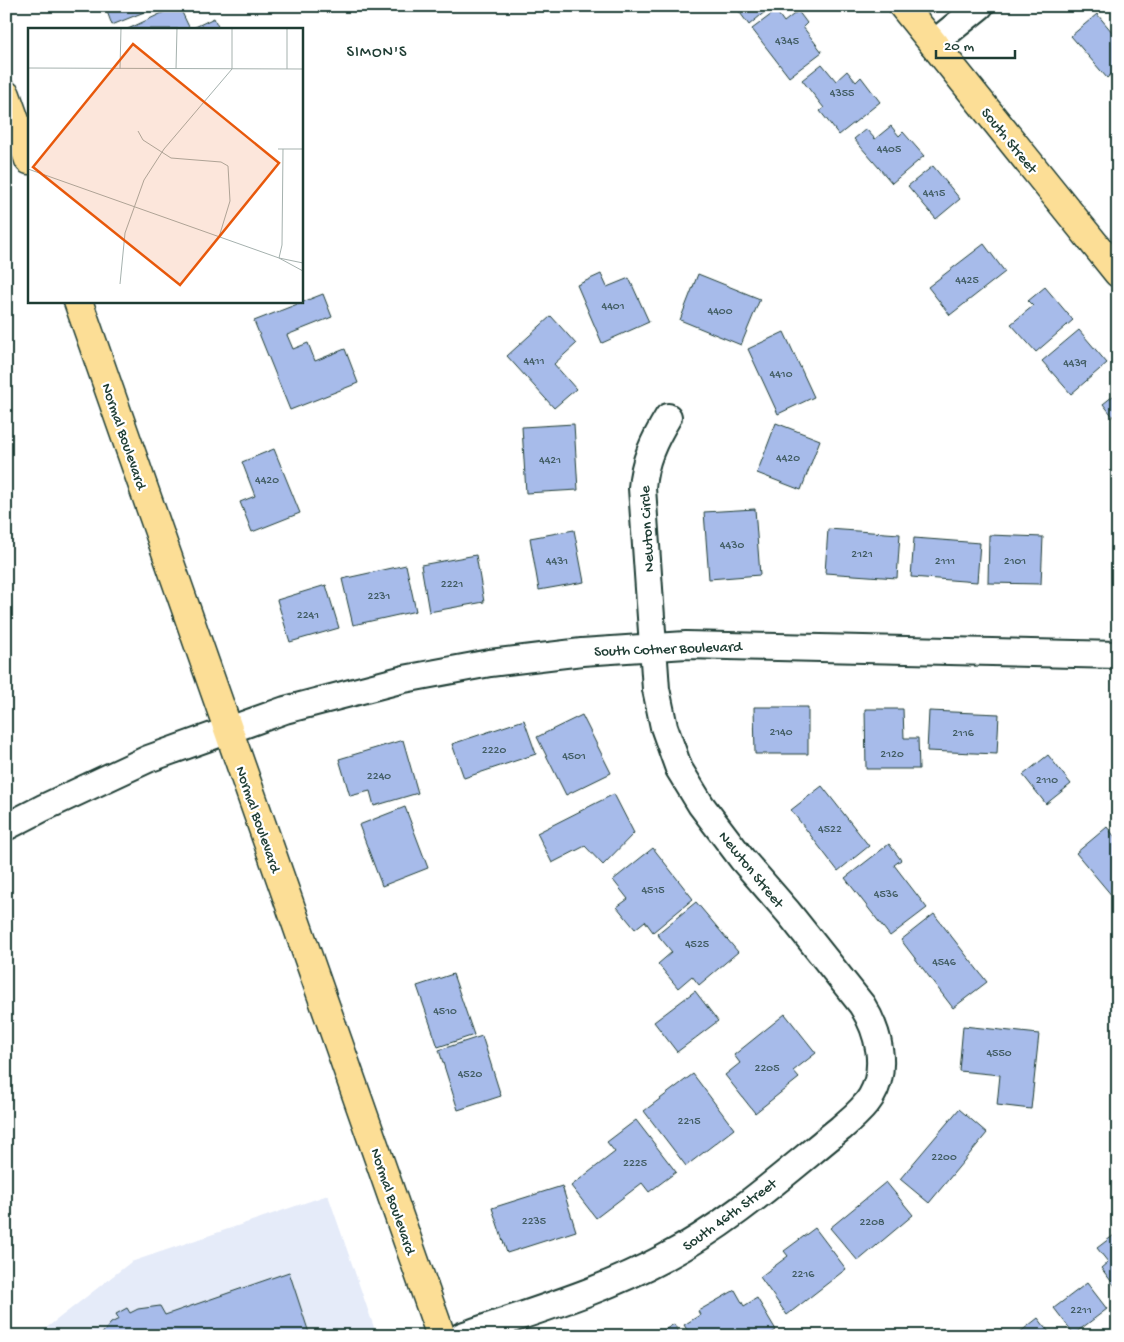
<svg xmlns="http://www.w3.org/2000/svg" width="1124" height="1342" font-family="'Gochi Hand',sans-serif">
<rect width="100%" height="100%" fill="#fff"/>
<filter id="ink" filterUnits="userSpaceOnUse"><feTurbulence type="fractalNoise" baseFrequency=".02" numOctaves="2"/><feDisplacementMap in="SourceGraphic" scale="10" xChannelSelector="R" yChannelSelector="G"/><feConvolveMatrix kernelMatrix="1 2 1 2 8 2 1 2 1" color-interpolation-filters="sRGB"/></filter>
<g filter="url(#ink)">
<!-- built -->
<path fill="#e5ebf9" d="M328,1195L377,1336H36L131,1262Z"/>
<!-- building -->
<path fill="#a7bbea" stroke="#1f3d34" d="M105,6H159L112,25Z
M177,6H179L190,29H128Z
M735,6H772L749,25Z
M776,11L784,22L798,11L807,23L803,27L822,52L789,77L752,29Z
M1097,14L1118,39V68L1107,78L1071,36Z
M214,18L219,29H191Z
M822,64L836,81L847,71L856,82L861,77L880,102L839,135L820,111L824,108L802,80Z
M891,126L899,136L903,132L924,156L892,183L854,139L866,129L875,139Z
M933,166L960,199L936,219L908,186Z
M984,244L1005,272L950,315L928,287Z
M601,274L607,287L629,278L649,322L602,343L577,285Z
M698,274L760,299L741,345L680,320Z
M1045,287L1073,320L1036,352L1011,324L1033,306L1028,301Z
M323,294L332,317L287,335L293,349L308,343L315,361L345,349L358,383L290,410L254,321Z
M551,316L576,344L554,364L576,389L554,408L507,356Z
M1079,330L1107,363L1071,394L1042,361Z
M784,332L814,397L778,414L748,349Z
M1118,392V423L1103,404Z
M776,423L820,440L801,490L757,473Z
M574,424L578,490L526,493L522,427Z
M274,449L300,513L252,532L240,502L255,496L242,462Z
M755,509L760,575L709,579L704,512Z
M828,529L900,534L897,578L825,573Z
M574,530L584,582L539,590L530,538Z
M989,535L1043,537L1041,584L988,583Z
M914,538L980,543L977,582L911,577Z
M476,555L484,602L429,612L421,565Z
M406,565L416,611L353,625L342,579Z
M326,585L339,628L290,642L277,600Z
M754,707H808V754H755Z
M865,709H903L904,738H918L919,769H866Z
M929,711L999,714L997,754L927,751Z
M582,715L611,773L566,795L537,737Z
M524,720L536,754L464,778L452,744Z
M403,740L418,793L374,806L370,791L350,796L339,759Z
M1048,755L1071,784L1046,804L1023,775Z
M822,786L869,846L838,871L791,810Z
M614,794L634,833L603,865L585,846L552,863L537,833Z
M405,807L428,868L382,886L359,825Z
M1107,827L1118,841V903L1076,853Z
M889,844L901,860L894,865L927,908L890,936L845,878Z
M653,848L693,899L653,932L645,921L635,929L617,907L628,899L613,880Z
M696,902L738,952L699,985L692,976L678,988L658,964L672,952L657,934Z
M934,914L987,982L953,1008L901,940Z
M453,974L474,1035L438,1047L417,986Z
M695,991L718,1021L677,1052L654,1022Z
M785,1014L816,1053L793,1071L799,1078L755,1113L725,1075L740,1063L734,1055Z
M963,1026L1039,1034L1031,1109L997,1105L1000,1075L959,1071Z
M482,1036L501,1096L458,1110L439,1050Z
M693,1074L734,1129L686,1166L644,1111Z
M959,1109L987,1133L929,1203L900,1179Z
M636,1120L676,1172L649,1192L642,1183L596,1218L571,1186L615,1152L607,1142Z
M886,1182L913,1215L858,1261L830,1228Z
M562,1186L576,1231L507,1253L492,1208Z
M815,1228L846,1269L787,1315L760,1277L788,1256L784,1251Z
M1118,1232V1290L1101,1268L1108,1262L1097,1248Z
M289,1272L310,1336H100L111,1323L119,1319L116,1314L127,1308L130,1313L138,1309L160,1306L165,1315Z
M1087,1283L1107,1309L1074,1334L1054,1308Z
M735,1290L744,1306L757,1298L776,1330L767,1336H691L684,1325L700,1315L698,1311Z
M1038,1318L1052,1336H1015Z
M674,1324L681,1336H655Z"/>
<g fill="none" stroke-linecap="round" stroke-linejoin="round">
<defs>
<path id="minor" d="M933,44L980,6
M6,827L43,808L148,759L285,710L404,679L490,663L582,652L686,645L1118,655
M462,1336C530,1312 601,1292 664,1258C729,1224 784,1174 841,1128C851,1119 863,1110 871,1097C888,1068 879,1032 862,1005L788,912L742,859L701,805L679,769L664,727L656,689L642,488C644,461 654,440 668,417"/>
<path id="major" d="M903,6L1118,273
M6,95L29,160
M78,301L441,1336"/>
</defs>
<!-- minor casing -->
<use href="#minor" stroke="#1f3d34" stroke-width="30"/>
<!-- major casing -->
<use href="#major" stroke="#1f3d34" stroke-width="31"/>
<!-- minor -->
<use href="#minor" stroke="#fff" stroke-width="26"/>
<!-- major -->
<use href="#major" stroke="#fcde96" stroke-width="28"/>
</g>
</g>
<g text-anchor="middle" stroke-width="4.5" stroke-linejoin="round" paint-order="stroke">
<!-- number labels -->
<g font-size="12" fill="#415c62">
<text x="787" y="44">4345</text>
<text x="842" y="96">4355</text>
<text x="889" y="152">4405</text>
<text x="934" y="196">4415</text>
<text x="967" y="283">4425</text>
<text x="613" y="309">4401</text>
<text x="720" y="314">4400</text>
<text x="534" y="364">4411</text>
<text x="1075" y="366">4439</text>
<text x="781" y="377">4410</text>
<text x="788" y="461">4420</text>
<text x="550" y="463">4421</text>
<text x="267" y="483">4420</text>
<text x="732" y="548">4430</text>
<text x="862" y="557">2121</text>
<text x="557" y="564">4431</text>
<text x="945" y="564">2111</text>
<text x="1015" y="564">2101</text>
<text x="452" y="587">2221</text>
<text x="379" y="599">2231</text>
<text x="308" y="618">2241</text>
<text x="781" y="735">2140</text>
<text x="963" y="736">2116</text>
<text x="494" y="753">2220</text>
<text x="892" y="757">2120</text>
<text x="574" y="759">4501</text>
<text x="379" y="779">2240</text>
<text x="1047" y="783">2110</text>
<text x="830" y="832">4522</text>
<text x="653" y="893">4515</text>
<text x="886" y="897">4536</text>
<text x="697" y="947">4525</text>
<text x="944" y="965">4546</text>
<text x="445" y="1014">4510</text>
<text x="999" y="1056">4550</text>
<text x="767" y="1071">2205</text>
<text x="470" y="1077">4520</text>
<text x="689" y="1124">2215</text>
<text x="944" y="1160">2200</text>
<text x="635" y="1166">2225</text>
<text x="534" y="1224">2235</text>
<text x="872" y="1225">2208</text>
<text x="803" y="1277">2216</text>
<text x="1081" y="1313">2211</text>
</g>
<!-- street labels -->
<g font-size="15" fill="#1f3d34" stroke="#fff">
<text transform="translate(1010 140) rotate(51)" y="5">South Street</text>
<text transform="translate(125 436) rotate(71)" y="5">Normal Boulevard</text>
<text transform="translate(646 529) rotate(-93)" y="5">Newton Circle</text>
<text transform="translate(668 648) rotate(-2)" y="5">South Cotner Boulevard</text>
<text transform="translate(259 819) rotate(71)" y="5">Normal Boulevard</text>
<text transform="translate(752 869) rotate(51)" y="5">Newton Street</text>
<text transform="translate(394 1201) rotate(71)" y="5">Normal Boulevard</text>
<text transform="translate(729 1214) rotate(-36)" y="5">South 46th Street</text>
</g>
<!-- neighbourhood labels -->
<g font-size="16" letter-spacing="1" fill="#1f3d34" stroke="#fff">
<text x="377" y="56">SIMON'S</text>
</g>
</g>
<!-- overview -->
<g transform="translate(28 28)">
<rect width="275" height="275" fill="#fff"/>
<path fill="none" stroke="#a5b1ae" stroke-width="1" d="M0,40L275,41M92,41L93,0M148,41L149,0M204,41V0M259,41V0M110,103L115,112L143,130L193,134L200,138L202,173L191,209M250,121H275M0,141L251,230L275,235M251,230L254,217L255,121M251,230L275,243M92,256L97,205L116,152L136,121L204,41"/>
<path fill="#e8590c" fill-opacity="0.15" stroke="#e8590c" stroke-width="2.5" d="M105,16L251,135L152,257L5,139Z"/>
<rect width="275" height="275" fill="none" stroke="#1f3d34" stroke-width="2.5"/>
</g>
<!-- margin -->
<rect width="1124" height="1342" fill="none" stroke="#fff" stroke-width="25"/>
<rect x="12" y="12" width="1099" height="1317" fill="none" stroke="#1f3d34" stroke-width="2" filter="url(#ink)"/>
<!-- scale -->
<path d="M936 50v8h79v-8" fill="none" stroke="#1f3d34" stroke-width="2.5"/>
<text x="944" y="50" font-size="15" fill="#1f3d34" stroke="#ffffff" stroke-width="4" paint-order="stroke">20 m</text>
</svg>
